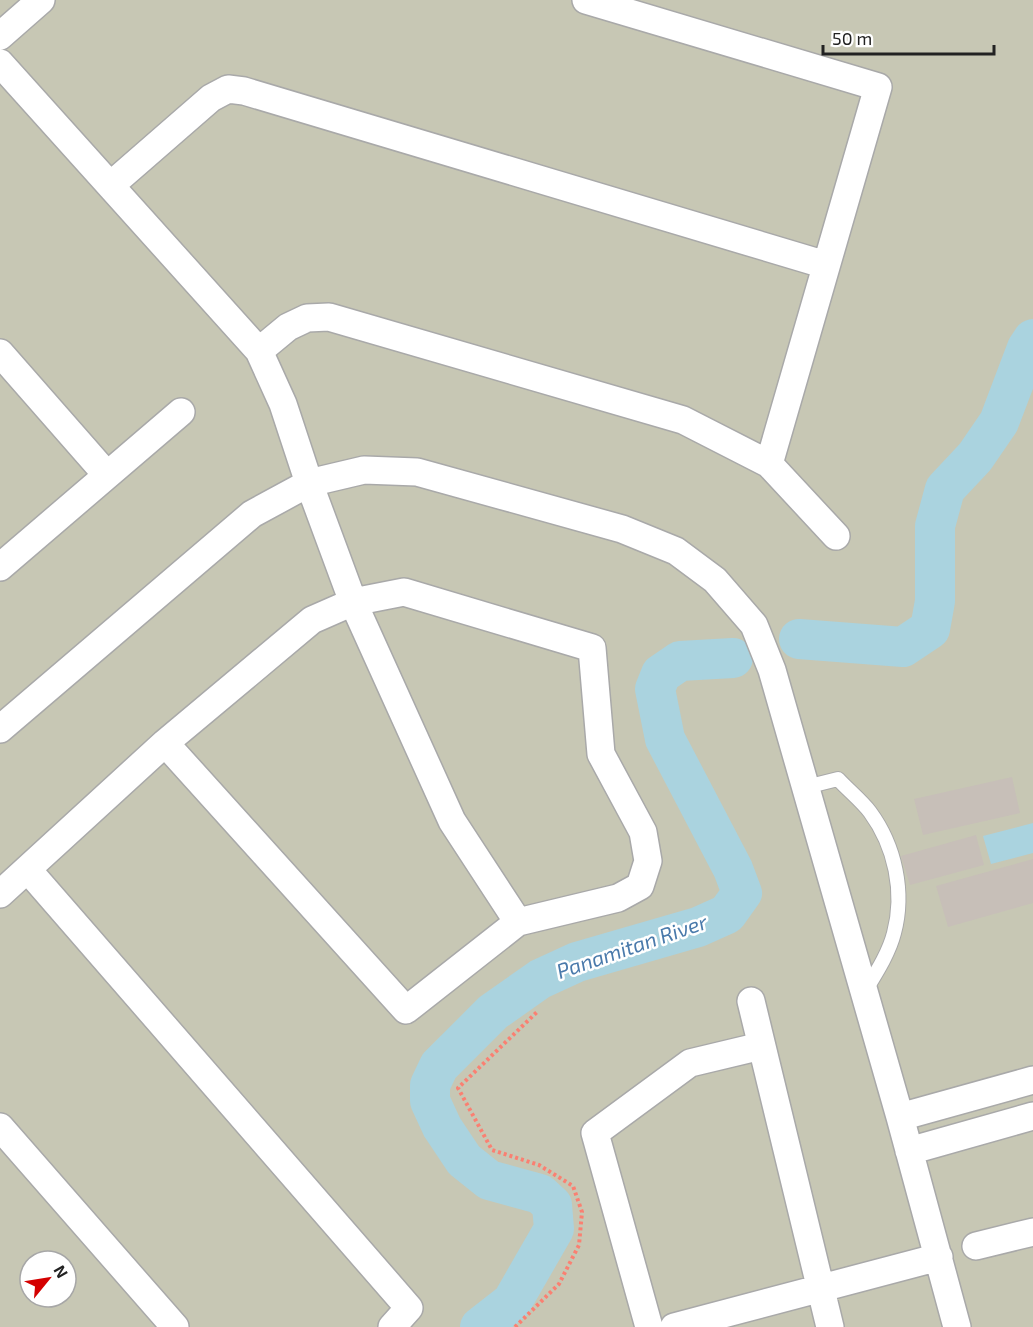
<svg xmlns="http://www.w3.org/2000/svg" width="1033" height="1327" font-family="'Exo 2',sans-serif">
<rect width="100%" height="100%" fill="#f2efe9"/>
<!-- construction -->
<path fill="#c7c7b4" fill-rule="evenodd" d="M0,0H1033V1327H0ZM30,1261H66V1297H30Z"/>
<!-- water -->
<path fill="#aad3df" d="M1033,823V853L991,864L983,836Z"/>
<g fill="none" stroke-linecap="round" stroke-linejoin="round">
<!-- river -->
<path stroke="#aad3df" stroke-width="40" d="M799,639L903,647L930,629L935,601V526L945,489L975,457L999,422L1027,348L1033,339
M480,1327L512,1302L554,1229L552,1205L540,1194L489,1180L464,1160L442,1127L430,1101V1085L439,1066L493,1012L540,979L577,962L698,927L727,914L742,893L733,869L665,739L655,689L661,674L680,661L733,658"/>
</g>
<!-- building -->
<path fill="#c7bfb8" d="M1012,777L1020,813L923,835L914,799Z
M976,835L984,865L910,885L901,856Z
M1033,859V903L948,927L936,886Z"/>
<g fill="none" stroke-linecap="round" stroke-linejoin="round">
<defs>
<path id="service" d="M806,787L838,779C848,790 861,800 870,812C895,846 905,892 894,933C889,953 876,973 865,991"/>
<path id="minor" d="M586,0L878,87L769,464
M0,36L41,0
M0,63L259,351L283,404L309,483L353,602L452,821L518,922
M111,185L211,98L228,89L244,91L826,265
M259,351L288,327L307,318L329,317L683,420L769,464L836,536
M0,353L107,475
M0,567L181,412
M0,729L252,514L309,483L364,470L417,472L622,529L676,551L715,580L754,625L772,670L900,1117L957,1327
M28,870L409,1308L392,1327
M0,894L165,743L312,620L353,602L404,592L592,648L601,754L643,832L648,861L640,886L618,898L518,922L406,1010L165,743
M751,1001L830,1327
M900,1117L1033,1080
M0,1127L175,1327
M909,1151L1033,1116
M976,1246L1033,1232
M649,1327L595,1133L690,1063L761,1046
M674,1327L939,1257"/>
</defs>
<!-- service casing -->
<use href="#service" stroke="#a9a9a9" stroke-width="16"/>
<!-- minor casing -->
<use href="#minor" stroke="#a9a9a9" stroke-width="30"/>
<!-- path -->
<path stroke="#fa8072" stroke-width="4" stroke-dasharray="3 3" stroke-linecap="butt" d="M515,1327L559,1284L579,1245L582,1212L573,1186L539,1165L492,1150L458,1088L537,1012"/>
<!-- service -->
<use href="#service" stroke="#fff" stroke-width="14"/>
<!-- minor -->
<use href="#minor" stroke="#fff" stroke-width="27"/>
</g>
<g text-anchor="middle" stroke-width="5" stroke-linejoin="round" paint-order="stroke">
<!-- water labels -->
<g font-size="21" font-style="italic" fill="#4a7aab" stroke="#fff">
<text transform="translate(632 947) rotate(-19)" y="7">Panamitan River</text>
</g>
</g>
<!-- north arrow -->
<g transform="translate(48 1279) rotate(60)"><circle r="28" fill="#ffffff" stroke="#a7a7a7" stroke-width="1.5"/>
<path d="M0-4.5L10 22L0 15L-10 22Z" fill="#d40000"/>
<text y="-9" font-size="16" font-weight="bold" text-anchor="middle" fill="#222222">N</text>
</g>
<!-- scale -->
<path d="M823 45v9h171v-9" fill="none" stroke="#222222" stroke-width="3"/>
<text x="832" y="45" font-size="18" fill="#222222" stroke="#ffffff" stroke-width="4.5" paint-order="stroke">50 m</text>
</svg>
